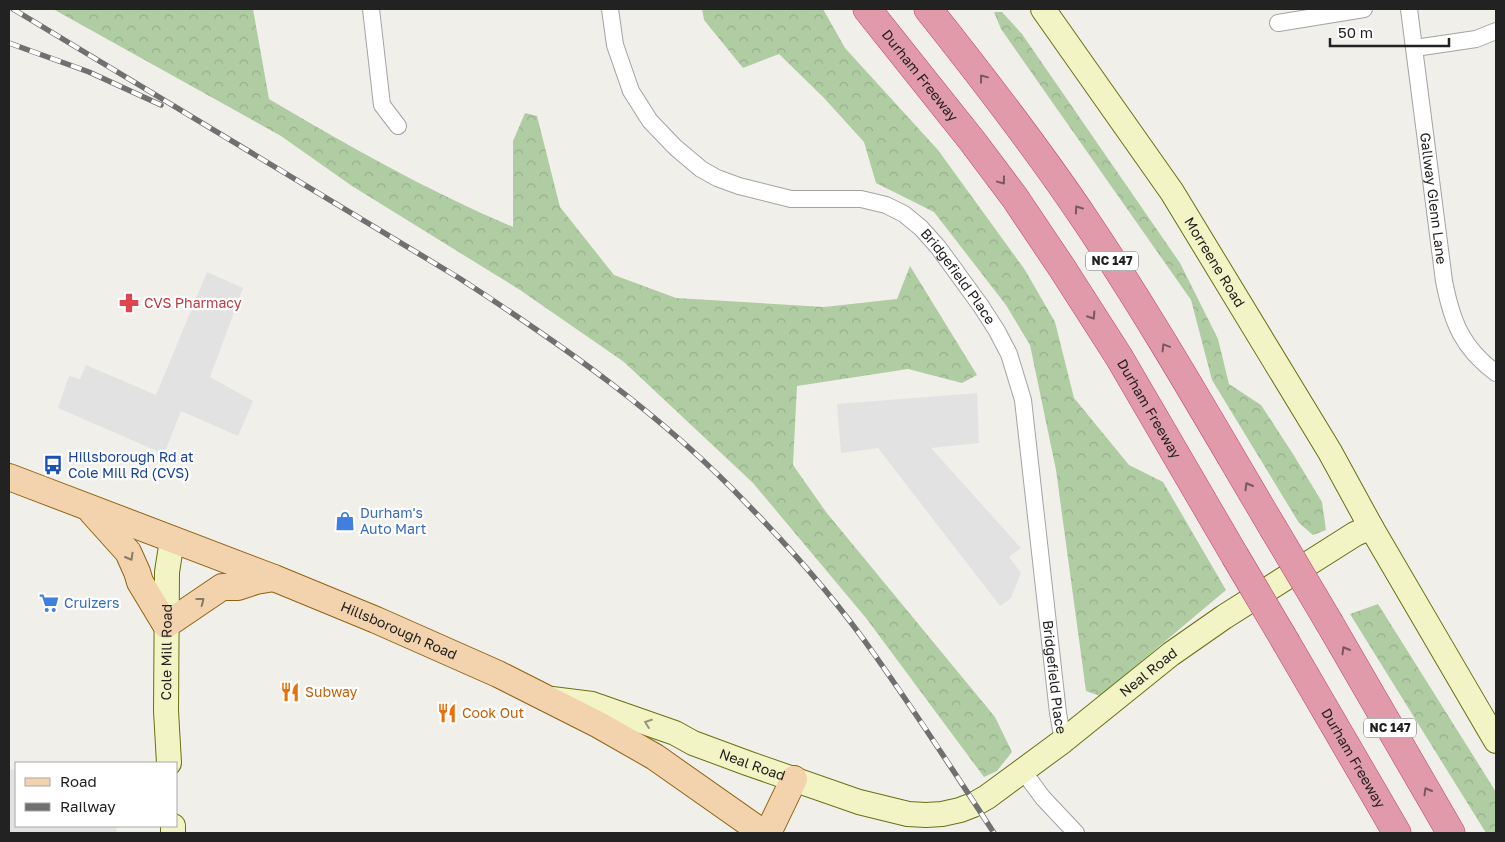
<svg xmlns="http://www.w3.org/2000/svg" width="1505" height="842" font-family="'Golos Text',sans-serif">
<defs>
<pattern id="forest-crowns" width="20" height="18" patternUnits="userSpaceOnUse" patternTransform="scale(1.25)"><rect width="20" height="18" fill="#b0cca3"/><path d="M2 6a3 3 0 1 1 6 0M12 15a3 3 0 1 1 6 0" fill="none" stroke="#97af8c"/></pattern>
</defs>
<rect width="100%" height="100%" fill="#f1efea"/>
<!-- forest -->
<path fill="url(#forest-crowns)" d="M53,9H253L269,99C348,146 428,191 513,227V141L525,113L537,116L560,207L614,275L676,298L824,307L897,299L910,266L977,375L962,383L908,369L797,386L793,465L826,512L995,717L1012,752L997,771L984,777L866,618L753,483L624,362L520,290L352,186L281,136Z
M702,9H823L845,48L938,150L1025,270L1055,322L1074,398L1129,465L1163,482L1226,590L1100,696L1086,691L1056,470L1030,345L1006,305L934,212L876,183L864,142L824,98L779,54L743,68L704,20Z
M994,12H1002L1022,34L1180,263L1218,339L1229,384L1261,405L1293,454L1322,502L1326,530L1313,535L1299,523L1212,380L1191,300L1001,29Z
M1378,604L1496,792V833H1486L1350,614Z"/>
<!-- parking -->
<path fill="#e2e2e2" d="M207,272L243,288L210,377L253,401L238,436L181,411L164,454L58,408L69,376L80,379L86,365L156,395Z
M977,393L979,443L931,448L1021,548L1009,557L1021,573L1011,598L1000,606L878,448L841,453L837,404Z
M16,769V826H116L117,833H9V770Z"/>
<g fill="none" stroke-linecap="round" stroke-linejoin="round">
<defs>
<g id="street">
<path d="M371,9L382,105L398,126"/>
<path id="s1" d="M610,9L615,45L631,91L650,121L676,148L701,169L717,178L739,186L791,199H861L886,205L904,214L921,228L938,247L981,306L997,331L1009,354L1023,400L1058,713L1063,741"/>
<path id="s2" d="M1409,9L1444,281C1452,322 1462,348 1496,373"/>
<path d="M1278,23L1364,9"/>
<path d="M1415,48L1476,39L1496,31"/>
<path d="M1023,771L1043,798L1076,833"/>
</g>
<g id="secondary">
<path id="s3" d="M1043,9L1172,192L1330,452L1371,527L1496,741"/>
<path id="s4" d="M552,699L592,704L675,733L693,743L747,763L859,802L908,814L926,815L942,814L960,810L973,805L987,797L1063,741L1171,654L1224,617L1355,534L1371,527"/>
<path id="s5" d="M169,763L166,711L167,572L172,540"/>
<path d="M173,826V833"/>
</g>
<g id="primary">
<path id="s6" d="M9,477L274,578L376,620L498,674L599,725L655,757L763,833"/>
<path d="M92,512L128,552L137,572L140,582L166,625L222,587H238L256,581L274,578"/>
<path d="M768,833L794,779"/>
</g>
<g id="highway">
<path id="s7" d="M867,9L973,142L1015,198L1062,268L1119,357L1235,556"/>
<path d="M928,9C983,78 1037,148 1086,221C1153,321 1212,425 1273,528"/>
<path d="M1330,624L1451,833"/>
<path id="s8" d="M1287,644L1397,833"/>
</g>
</defs>
<!-- street casing -->
<use href="#street" stroke="#a3a3a3" stroke-width="18"/>
<!-- secondary casing -->
<use href="#secondary" stroke="#687111" stroke-width="26"/>
<!-- primary casing -->
<use href="#primary" stroke="#906310" stroke-width="28"/>
<!-- highway casing -->
<use href="#highway" stroke="#ca3b6f" stroke-width="29"/>
<!-- street -->
<use href="#street" stroke="#fff" stroke-width="16"/>
<!-- secondary -->
<use href="#secondary" stroke="#f3f4c5" stroke-width="24"/>
<!-- primary -->
<use href="#primary" stroke="#f3d3ad" stroke-width="26"/>
<!-- highway -->
<use href="#highway" stroke="#e09aa9" stroke-width="28"/>
<defs>
<path id="rail" d="M13,9L459,278C562,345 663,415 748,505C793,551 837,601 874,654C916,713 955,773 994,833
M9,43L89,72L161,105"/>
</defs>
<!-- rail casing -->
<use href="#rail" stroke="#707070" stroke-width="5.5"/>
<!-- rail -->
<use href="#rail" stroke="#fff" stroke-width="4" stroke-dasharray="11" stroke-linecap="butt"/>
<defs>
<path id="highway-bridge" d="M1273,528L1330,624
M1235,556L1287,644"/>
</defs>
<!-- highway-bridge casing -->
<use href="#highway-bridge" stroke="#ca3b6f" stroke-width="29" stroke-linecap="butt"/>
<!-- highway-bridge -->
<use href="#highway-bridge" stroke="#e09aa9" stroke-width="28"/>
</g>
<!-- one-way arrows -->
<defs><path id="oneway-chevron" d="M-2-3.5L2.5 0L-2 3.5" fill="none" stroke-width="1.6" stroke-linecap="round" stroke-linejoin="round" transform="scale(1.25)"/></defs>
<g stroke="#77585f">
<use href="#oneway-chevron" transform="translate(983 78) rotate(-127)"/>
<use href="#oneway-chevron" transform="translate(1002 181) rotate(53)"/>
<use href="#oneway-chevron" transform="translate(1078 209) rotate(-125)"/>
<use href="#oneway-chevron" transform="translate(1092 316) rotate(58)"/>
<use href="#oneway-chevron" transform="translate(1165 347) rotate(-121)"/>
<use href="#oneway-chevron" transform="translate(1248 486) rotate(-120)"/>
<use href="#oneway-chevron" transform="translate(1345 650) rotate(-120)"/>
<use href="#oneway-chevron" transform="translate(1427 791) rotate(-120)"/>
</g>
<g stroke="#8a7a68">
<use href="#oneway-chevron" transform="translate(130 557) rotate(60)"/>
<use href="#oneway-chevron" transform="translate(201 601) rotate(-37)"/>
</g>
<use stroke="#95967c" href="#oneway-chevron" transform="translate(648 723) rotate(-160)"/>
<!-- icons -->
<defs>
<symbol id="pharmacy-bare" viewBox="-9 -9 18 18"><path d="M-2-6h4v4h4v4h-4v4h-4v-4h-4v-4h4Z" fill="#e0444e" stroke="#fff" stroke-width="2.5" paint-order="stroke"/></symbol>
<symbol id="bus-bare" viewBox="-9 -9 18 18"><path d="M-5-6H5V4H4V6H2V4H-2V6H-4V4H-5ZM-3.5-4V0h7V-4ZM-3.5 1.2v1.5H-2V1.2ZM2 1.2v1.5H3.5V1.2Z" fill="#1a4fb4" stroke="#fff" stroke-width="2.5" paint-order="stroke"/></symbol>
<symbol id="shop-bare" viewBox="-9 -9 18 18"><path d="M-5-2.5h2.3a2.7 3.5 0 0 1 5.4 0H5L5.5 6h-11ZM-1.5-2.5h3a1.5 2.3 0 0 0-3 0Z" fill="#3f7fe0" stroke="#fff" stroke-width="2.5" paint-order="stroke"/></symbol>
<symbol id="supermarket-bare" viewBox="-9 -9 18 18"><path d="M-6-5.5h2.5l.6 2H6L4.5 2H-2.5L-4.4-4H-6ZM-1.5 3.2a1.3 1.3 0 1 0 .1 0ZM3 3.2a1.3 1.3 0 1 0 .1 0Z" fill="#3f7fe0" stroke="#fff" stroke-width="2.5" paint-order="stroke"/></symbol>
<symbol id="restaurant-bare" viewBox="-9 -9 18 18"><path d="M-5-6h1v4h1v-4h1v4h1v-4h1v5L-1.5 .5V6h-2V.5L-5-1ZM5-6V6H3V1.5H1.5Q1.5-4 5-6Z" fill="#e8710a" stroke="#fff" stroke-width="2.5" paint-order="stroke"/></symbol>
</defs>
<g fill-rule="evenodd">
<use href="#pharmacy-bare" x="115" y="289" width="28" height="28"/>
<use href="#bus-bare" x="39" y="451" width="28" height="28"/>
<use href="#shop-bare" x="331" y="507" width="28" height="28"/>
<use href="#supermarket-bare" x="35" y="589" width="28" height="28"/>
<use href="#restaurant-bare" x="276" y="678" width="28" height="28"/>
<use href="#restaurant-bare" x="433" y="699" width="28" height="28"/>
</g>
<g text-anchor="middle" stroke-width="4.5" stroke-linejoin="round" paint-order="stroke">
<!-- shield labels -->
<g fill="#fff" stroke="#646464" stroke-width="1">
<rect x="1086" y="251.5" width="52" height="19" rx="4"/>
<rect x="1364" y="718.5" width="52" height="19" rx="4"/>
</g>
<g font-size="12" font-weight="bold" fill="#222">
<text x="1112" y="265">NC 147</text>
<text x="1390" y="732">NC 147</text>
</g>
<!-- street labels -->
<g font-size="14" fill="#222" stroke="#fff">
<text dy="5" stroke="none"><textPath href="#s7" startOffset="85">Durham Freeway</textPath></text>
<text dy="5" stroke="none"><textPath href="#s2" startOffset="191">Gallway Glenn Lane</textPath></text>
<text dy="5" stroke="none"><textPath href="#s3" startOffset="306">Morreene Road</textPath></text>
<text dy="5" stroke="none"><textPath href="#s1" startOffset="485">Bridgefield Place</textPath></text>
<text dy="5" stroke="none"><textPath href="#s7" startOffset="490">Durham Freeway</textPath></text>
<text dy="5" stroke="none"><textPath href="#s6" startOffset="419">Hillsborough Road</textPath></text>
<text dy="5" stroke="none"><textPath href="#s5" startOffset="111">Cole Mill Road</textPath></text>
<text dy="5" stroke="none"><textPath href="#s4" startOffset="662">Neal Road</textPath></text>
<text dy="5" stroke="none"><textPath href="#s1" startOffset="905">Bridgefield Place</textPath></text>
<text dy="5" stroke="none"><textPath href="#s8" startOffset="132">Durham Freeway</textPath></text>
<text dy="5" stroke="none"><textPath href="#s4" startOffset="212">Neal Road</textPath></text>
</g>
<!-- health labels -->
<g font-size="14" fill="#be3a42" stroke="#fff" text-anchor="start">
<text x="144" y="308">CVS Pharmacy</text>
</g>
<!-- transit labels -->
<g font-size="14" fill="#164399" stroke="#fff" text-anchor="start">
<text x="68" y="462">Hillsborough Rd at<tspan x="68" dy="16">Cole Mill Rd (CVS)</tspan></text>
</g>
<!-- shop labels -->
<g font-size="14" fill="#366cbe" stroke="#fff" text-anchor="start">
<text x="360" y="518">Durham's<tspan x="360" dy="16">Auto Mart</tspan></text>
<text x="64" y="608">Cruizers</text>
</g>
<!-- food labels -->
<g font-size="14" fill="#c56008" stroke="#fff" text-anchor="start">
<text x="305" y="697">Subway</text>
<text x="462" y="718">Cook Out</text>
</g>
</g>
<!-- border -->
<rect width="1505" height="842" fill="none" stroke="#222222" stroke-width="20"/>
<!-- legend -->
<rect x="15" y="762" width="162" height="65" fill="#ffffff" stroke="#a7a7a7"/>
<rect x="25" y="778" width="25" height="8" fill="#f3d3ad" stroke="#a7a7a7"/>
<text x="60" y="787" font-size="15" fill="#222222">Road</text>
<rect x="25" y="803" width="25" height="8" fill="#707070" stroke="#a7a7a7"/>
<text x="60" y="812" font-size="15" fill="#222222">Railway</text>
<!-- scale -->
<path d="M1330 38v8h119v-8" fill="none" stroke="#222222" stroke-width="2.5"/>
<text x="1338" y="38" font-size="15" fill="#222222" stroke="#ffffff" stroke-width="4" paint-order="stroke">50 m</text>
</svg>
